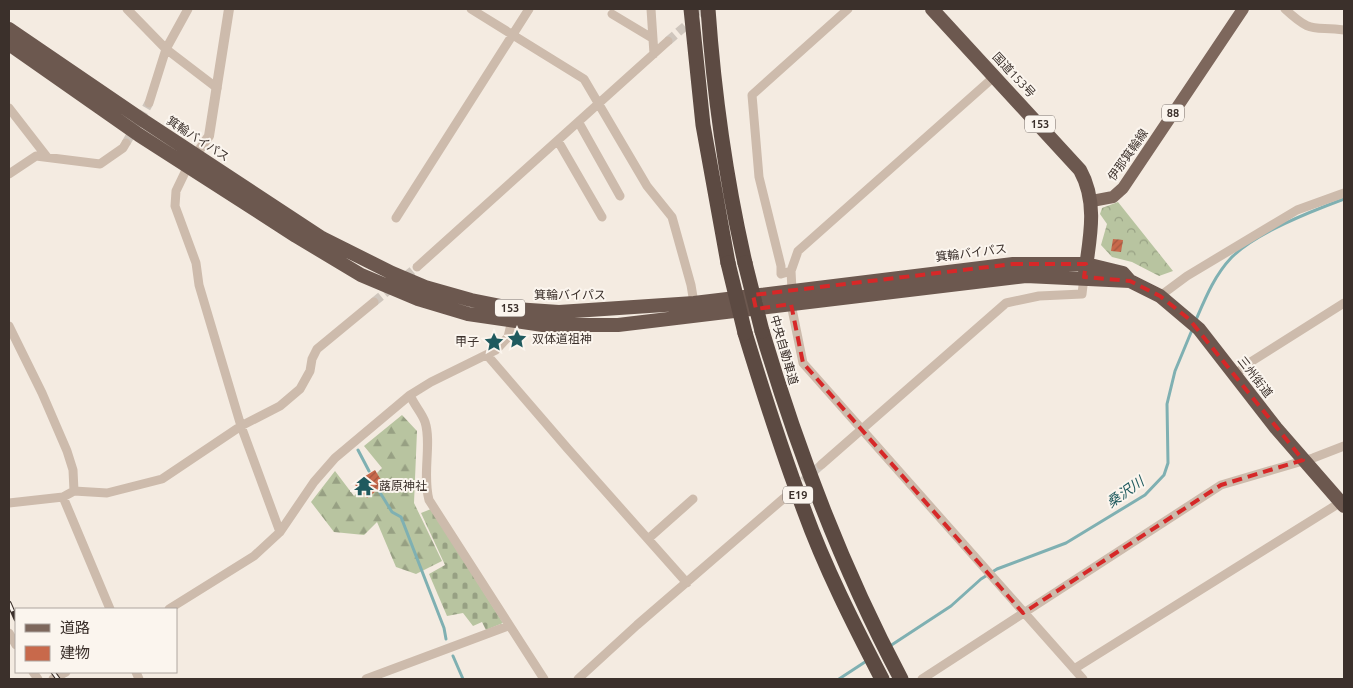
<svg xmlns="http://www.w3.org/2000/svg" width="1353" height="688" font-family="Ubuntu,'Noto Sans JP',sans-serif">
<defs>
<pattern id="forest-firs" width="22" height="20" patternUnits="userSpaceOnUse" patternTransform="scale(1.25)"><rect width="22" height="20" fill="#b8c4a0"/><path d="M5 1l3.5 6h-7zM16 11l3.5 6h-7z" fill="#97a083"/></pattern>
<pattern id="cemetery-stones" width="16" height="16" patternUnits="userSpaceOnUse" patternTransform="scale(1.25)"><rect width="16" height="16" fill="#b8c4a0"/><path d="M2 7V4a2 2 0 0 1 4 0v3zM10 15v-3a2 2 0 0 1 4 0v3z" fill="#97a083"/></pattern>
<pattern id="park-crowns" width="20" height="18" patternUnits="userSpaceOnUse" patternTransform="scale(1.25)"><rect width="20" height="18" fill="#b8c4a0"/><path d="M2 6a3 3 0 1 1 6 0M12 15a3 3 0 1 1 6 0" fill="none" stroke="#97a083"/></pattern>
<pattern id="building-hatch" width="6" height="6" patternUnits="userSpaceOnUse" patternTransform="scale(1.25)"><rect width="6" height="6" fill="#c8694b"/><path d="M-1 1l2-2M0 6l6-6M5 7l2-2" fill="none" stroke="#a4573f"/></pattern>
</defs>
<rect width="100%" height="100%" fill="#f4ebe1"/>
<!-- forest -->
<path fill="url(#forest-firs)" d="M402,415L417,431L414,503L442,561L416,574L396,567L377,522L364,535L334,532L311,502L335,471L354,496L382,468L364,446Z"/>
<!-- cemetery -->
<path fill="url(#cemetery-stones)" d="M431,509L503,623L486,630L482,622L473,626L463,613L447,616L429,574L445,565L421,513Z"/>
<!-- park -->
<path fill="url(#park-crowns)" d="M1118,202L1173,271L1159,276L1132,262L1112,257L1101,245L1107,224L1100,214L1102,208Z"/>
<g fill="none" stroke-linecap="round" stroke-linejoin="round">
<!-- stream -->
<path stroke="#7fb0b2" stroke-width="3" d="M1195,322C1205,299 1214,276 1231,258C1255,233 1312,211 1344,199
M358,450L369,471
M376,486L392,512L401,517L444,628L446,639
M890,646L951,606L981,579L997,569L1066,543L1145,495L1164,475L1168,463L1167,404L1175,371L1192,330
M453,656L463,679
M839,679L868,660"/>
</g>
<!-- building -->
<path fill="url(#building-hatch)" d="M1113,239L1123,240L1121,252L1111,251Z
M375,470L384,485L367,498L364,494L362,496L354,483Z"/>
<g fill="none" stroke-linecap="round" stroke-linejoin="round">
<!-- minor-tunnel -->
<path stroke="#cfc6bd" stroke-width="9" stroke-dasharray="9 4.5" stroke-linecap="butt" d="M668,41L705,9
M126,143L149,103
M374,302L417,267
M783,499L821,465"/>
<!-- minor -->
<path stroke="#cdbbac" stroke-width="9" d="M127,9L166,49L217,88
M471,9L584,79L647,186L672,217L691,285L694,303
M651,9L654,54
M1285,9C1312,34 1311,26 1344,30
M612,14L652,38
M149,103L166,49L188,9
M9,108L47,157
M579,123L620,196
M558,141L602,217
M188,166L176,191L175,206L196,263L199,285L241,426L280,532
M9,174L36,156L100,164L123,148L126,143
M396,218L529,9
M417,267L668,41
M791,271L798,251L995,76
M792,290L791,271L781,274V266L759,177L752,95L848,9
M1160,296L1187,276L1297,210L1344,193
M791,304L803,363L1083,679
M9,326L42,393L67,451L73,470L74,491
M487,355L568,449L687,583
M1235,375L1249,363L1344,303
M410,395C414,405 422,413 425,422C432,443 422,474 429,500L544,679
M821,465L1006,303L1039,296L1082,294L1084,277
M63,497L110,609
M9,503L63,497L74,491L107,493L162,479L241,426L280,406L300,389L310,371L312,359L317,349L374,302
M648,539L693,499
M169,609L254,556L280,532L314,482L335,458L410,395L431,382L496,350L508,337L512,320
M9,633L16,645
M1074,669L1341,502
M33,672L38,679
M136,672L139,679
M53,679L66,672
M366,679L508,626
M578,679L637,625L783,499
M922,679L1221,485L1313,458L1344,446"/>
<!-- tertiary -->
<path stroke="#cdbbac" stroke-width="10" d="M193,159L209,136L229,9"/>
<!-- primary -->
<path stroke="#7d675c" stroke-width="12" d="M1092,201L1113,197L1123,188L1243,9"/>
<!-- trunk -->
<path stroke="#6c584f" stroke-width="14" d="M932,9L1080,170C1098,202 1090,238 1085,273
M9,29L141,119L322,238L392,273L425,287L471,300L515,309L559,312L694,303L1013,264H1086L1123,273L1130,281L1160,296L1199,329L1276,428L1344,506
M9,44L139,135L296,236L361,275L418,299L468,314L543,325H618L1026,276L1130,281"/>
<!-- motorway -->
<path stroke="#5c4a42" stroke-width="15" d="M691,9L703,125L728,263
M708,9C714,94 726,180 745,263
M762,331C798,452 842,568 901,679
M745,333C763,392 782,452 804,510C825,568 854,625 882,679"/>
<defs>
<path id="rail" d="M9,603L16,619
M53,672L58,679"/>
</defs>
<!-- rail casing -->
<use href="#rail" stroke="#3b302b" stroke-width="5"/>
<!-- rail -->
<use href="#rail" stroke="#fbf5ee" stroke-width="3" stroke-dasharray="9" stroke-linecap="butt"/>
<!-- motorway-bridge -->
<path stroke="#5c4a42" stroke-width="15" d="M728,263L745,333
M745,263L762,331"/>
</g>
<!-- marked area -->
<path fill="none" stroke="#d62828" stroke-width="4" stroke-dasharray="10 6" stroke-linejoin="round" d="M1013,264H1086L1084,277L1130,281L1160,296L1189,319L1303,460L1221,485L1023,613L803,363L791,304L756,309L753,295Z"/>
<!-- icons -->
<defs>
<symbol id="sight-bare" viewBox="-9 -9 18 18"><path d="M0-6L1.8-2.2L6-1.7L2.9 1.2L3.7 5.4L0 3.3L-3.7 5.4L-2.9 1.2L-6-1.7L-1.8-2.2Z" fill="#1f5a5e" stroke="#fbf5ee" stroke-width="2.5" paint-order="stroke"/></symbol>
<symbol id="temple-bare" viewBox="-9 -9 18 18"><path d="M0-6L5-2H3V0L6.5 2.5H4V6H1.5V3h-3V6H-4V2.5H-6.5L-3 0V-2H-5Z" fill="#1f5a5e" stroke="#fbf5ee" stroke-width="2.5" paint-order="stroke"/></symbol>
</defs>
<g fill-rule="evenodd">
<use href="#sight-bare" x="503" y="325" width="28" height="28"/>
<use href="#sight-bare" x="480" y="328" width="28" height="28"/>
<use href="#temple-bare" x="350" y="472" width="28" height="28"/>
</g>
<g text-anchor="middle" stroke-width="4" stroke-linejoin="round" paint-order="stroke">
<!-- shield labels -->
<g fill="#fbf5ee" stroke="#756b66" stroke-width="1">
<rect x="1162" y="104.5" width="22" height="17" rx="4"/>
<rect x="1025" y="115.5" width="30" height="17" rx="4"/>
<rect x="495" y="299.5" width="30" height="17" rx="4"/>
<rect x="783" y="486.5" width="30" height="17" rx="4"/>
</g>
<g font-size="11" font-weight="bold" fill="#3b302b">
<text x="1173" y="117">88</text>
<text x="1040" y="128">153</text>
<text x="510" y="312">153</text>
<text x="798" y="499">E19</text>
</g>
<!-- street labels -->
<g font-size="12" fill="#3b302b" stroke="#fbf5ee">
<text transform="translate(1014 75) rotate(47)" y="4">国道153号</text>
<text transform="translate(198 139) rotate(33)" y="4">箕輪バイパス</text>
<text transform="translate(1128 155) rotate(-55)" y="4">伊那箕輪線</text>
<text transform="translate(971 253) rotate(-7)" y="4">箕輪バイパス</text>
<text x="570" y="299">箕輪バイパス</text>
<text transform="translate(784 350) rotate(74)" y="4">中央自動車道</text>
<text transform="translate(1255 377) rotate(52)" y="4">三州街道</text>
</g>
<!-- poi labels -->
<g font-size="12" fill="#3b302b" stroke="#fbf5ee" text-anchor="start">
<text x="532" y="343">双体道祖神</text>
<text x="479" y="346" text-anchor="end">甲子</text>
<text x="379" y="490">蕗原神社</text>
</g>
<!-- water labels -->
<g font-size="14" font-style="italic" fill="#1f5a5e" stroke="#fbf5ee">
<text transform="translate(1125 492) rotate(-35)" y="5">桑沢川</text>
</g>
</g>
<!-- border -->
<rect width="1353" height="688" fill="none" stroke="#3b302b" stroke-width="20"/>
<!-- legend -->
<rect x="15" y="608" width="162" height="65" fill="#fbf5ee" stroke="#aea6a0"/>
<rect x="25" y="624" width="25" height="8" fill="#7d675c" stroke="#aea6a0"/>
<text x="60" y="633" font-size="15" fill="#3b302b">道路</text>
<rect x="25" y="646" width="25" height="15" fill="#c8694b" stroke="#aea6a0"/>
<text x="60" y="658" font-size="15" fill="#3b302b">建物</text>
</svg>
